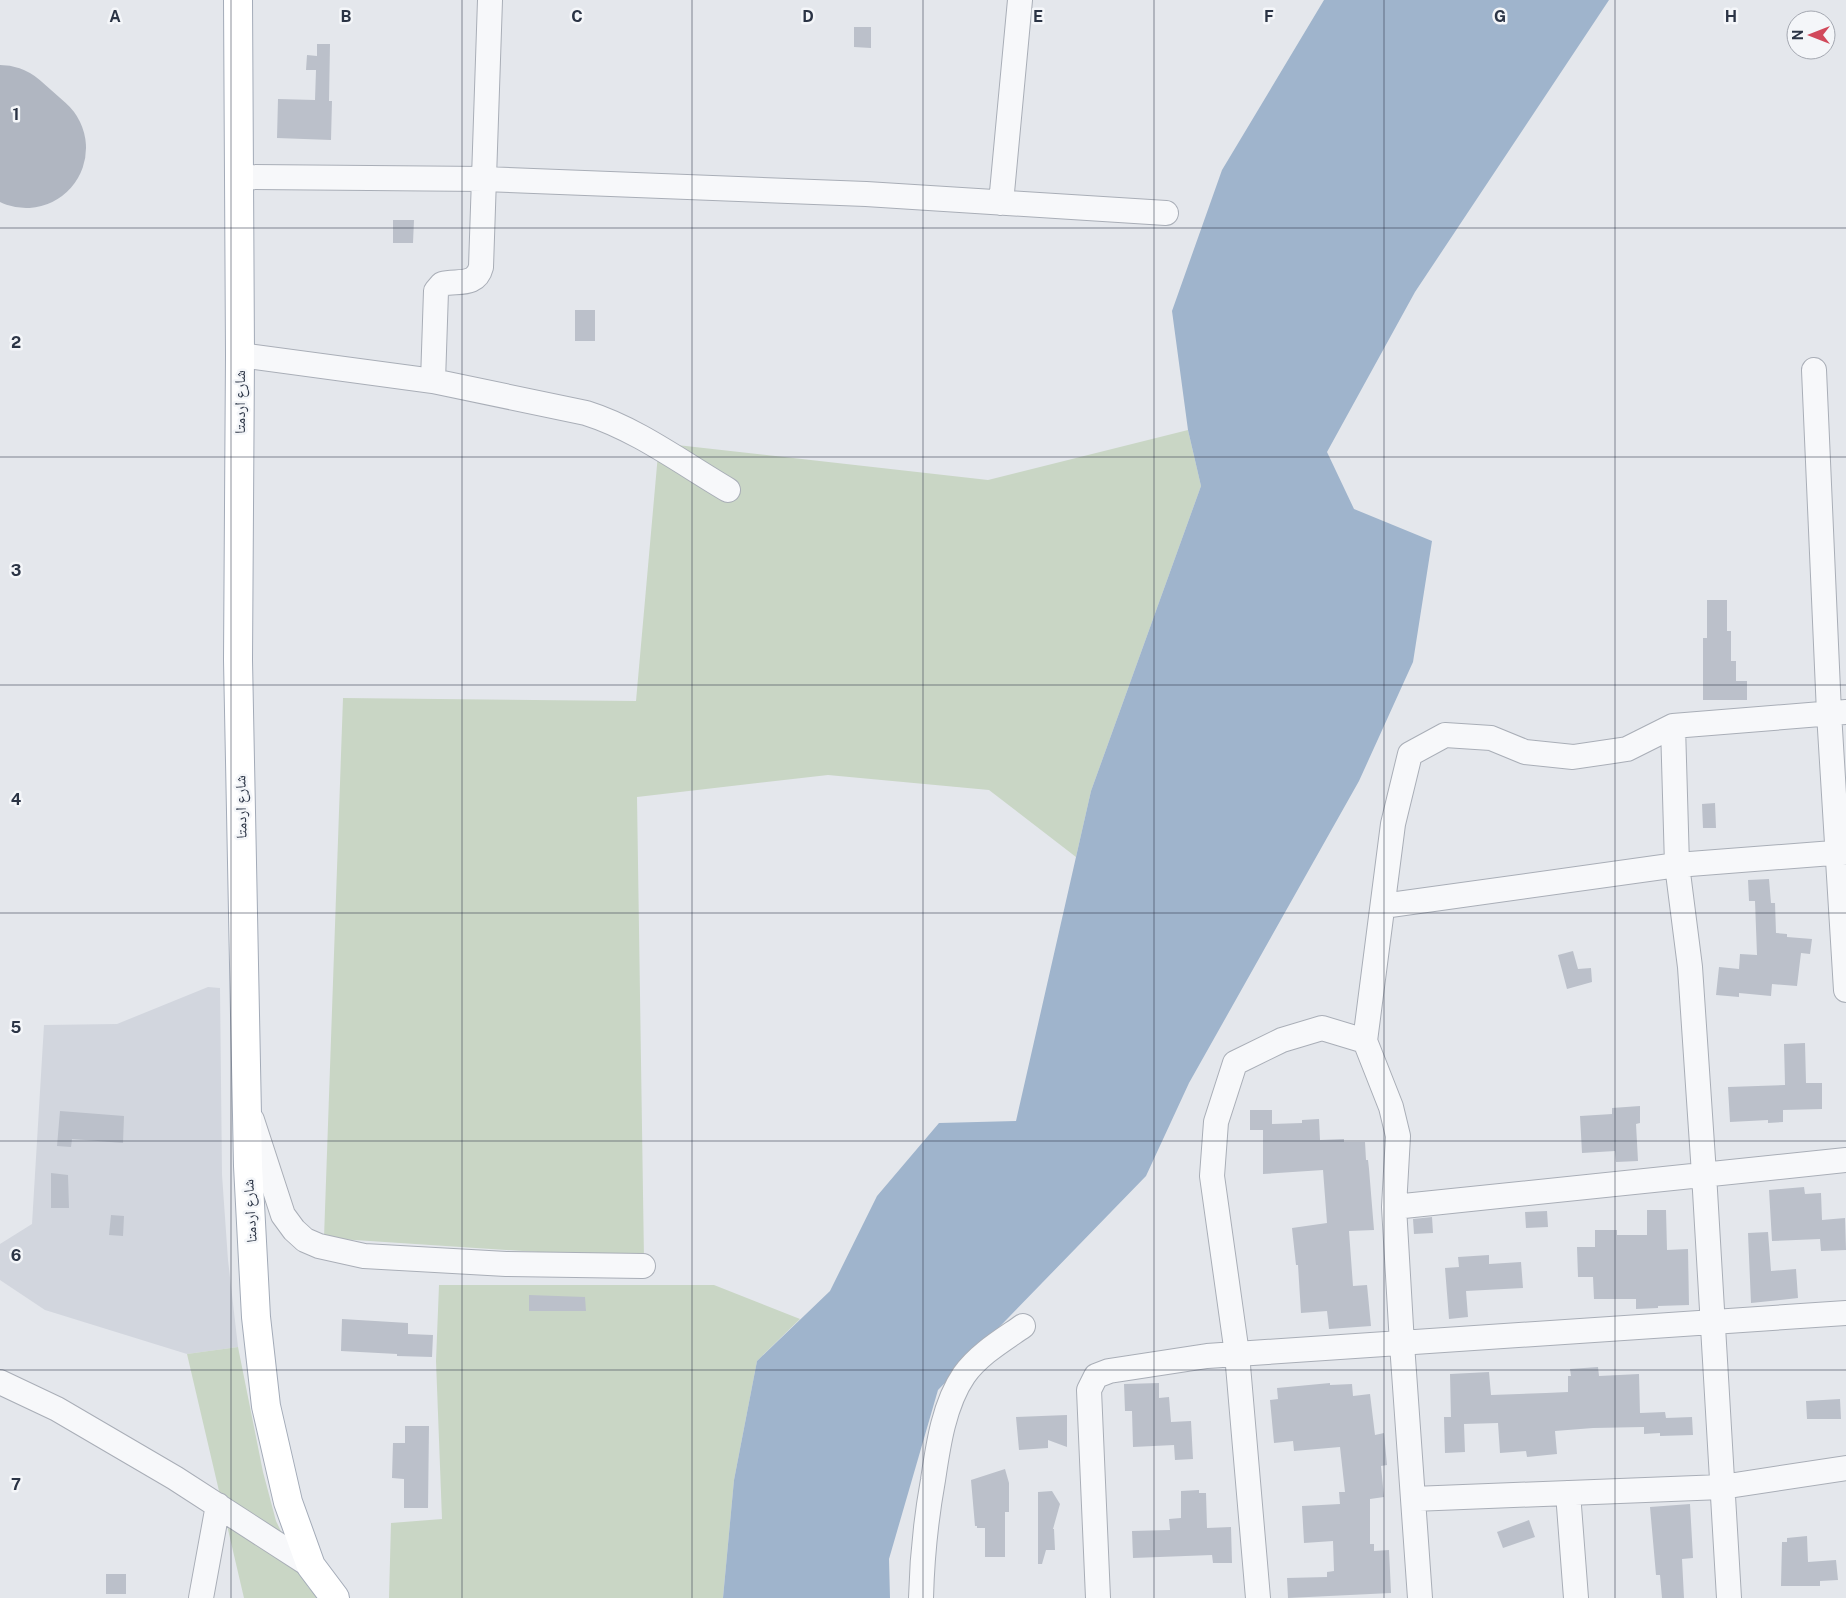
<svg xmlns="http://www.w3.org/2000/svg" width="1846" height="1598" font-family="'Public Sans','Noto Naskh Arabic',sans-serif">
<rect width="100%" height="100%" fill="#e4e7ec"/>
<!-- built -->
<path fill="#d2d6de" d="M208,987L220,988L222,1175L228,1260L238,1347L187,1354L45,1310L0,1280V1244L32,1224L44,1025L117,1024Z"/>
<!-- green -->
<path fill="#c9d6c5" d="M1188,430L1201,486L1091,791L1076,857L989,790L828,775L637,797L644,1259L324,1238L343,698L636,701L659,443L988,480Z
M439,1285H714L800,1319L757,1361L734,1480L723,1598H389L391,1523L442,1519L436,1361Z
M238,1347L263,1472L276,1521L308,1587L318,1598H244L187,1354Z"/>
<!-- water -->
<path fill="#9fb4cc" d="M1324,0H1609L1415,292L1327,452L1354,509L1432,541L1413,662L1359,781L1189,1083L1146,1176L938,1390L889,1559L890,1598H723L734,1480L757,1361L830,1291L877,1196L939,1123L1016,1121L1091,791L1201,486L1188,430L1172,311L1222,170Z"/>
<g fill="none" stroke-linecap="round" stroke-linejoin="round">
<!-- runway -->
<path stroke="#b0b6c1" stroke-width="120" d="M0,125L26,148"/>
</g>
<!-- building -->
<path fill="#bbc0ca" d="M854,27H871V48L854,47Z
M317,44H330L329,101H332L331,140L277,138L278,99L315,100L316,70H306L307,55L317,56Z
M393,220H414L413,243H393Z
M575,310H595V341H575Z
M1707,600H1727V631H1731V661H1736V681H1747V700H1703V638H1707Z
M1715,803L1716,828H1703L1702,804Z
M1769,879L1771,903H1775L1776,933L1787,934V937L1812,939L1810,954L1801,953L1797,986L1772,984L1771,996L1739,993V997L1716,995L1719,967L1739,969L1740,954L1757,955L1755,901H1749L1748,880Z
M1573,951L1578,969L1591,968L1592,982L1567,989L1558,955Z
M1805,1043L1806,1083H1822V1109L1783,1110V1122L1768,1123V1120L1730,1122L1728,1087L1785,1085L1784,1044Z
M1640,1106V1123L1636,1124L1638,1161L1616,1162L1615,1151L1582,1153L1580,1116L1612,1114V1108Z
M1250,1110H1272V1124L1302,1123V1120L1319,1119L1320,1140L1344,1139V1142H1365L1366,1160H1368L1369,1169L1374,1230L1349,1231L1353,1286L1367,1285L1371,1326L1329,1329L1327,1311L1301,1313L1298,1265H1296L1292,1228L1327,1223L1323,1170L1263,1174V1130H1250Z
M60,1111L124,1116L123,1143L72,1139L71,1147L57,1146Z
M51,1173L68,1175L69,1208H51Z
M1804,1187L1805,1194L1821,1193L1822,1220L1845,1218L1846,1250L1821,1251L1820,1239L1772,1241L1769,1190Z
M1647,1210H1666L1667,1250L1688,1249L1689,1305L1658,1306V1308L1636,1309V1299H1594L1593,1277H1578L1577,1247H1595V1230H1617V1235H1647Z
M1547,1211L1548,1227L1526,1228L1525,1212Z
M111,1215L124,1216L123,1236L109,1235Z
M1432,1217L1433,1233L1414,1234L1413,1219Z
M1768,1232L1771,1271L1796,1269L1798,1298L1751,1303L1748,1233Z
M1489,1255V1264L1521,1262L1523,1288L1466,1291L1468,1317L1449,1319L1445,1268L1459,1267L1458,1257Z
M529,1295L585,1297L586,1311H529Z
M342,1319L408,1323V1334L433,1335L432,1357L397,1356V1354L341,1351Z
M1598,1367L1599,1376L1639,1374L1640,1413L1665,1412L1666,1418L1692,1417L1693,1435L1660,1436V1433L1644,1434V1427L1593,1428L1555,1431L1557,1454L1527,1457L1526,1451L1500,1453L1498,1423L1464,1424L1465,1452L1445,1453L1444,1417H1451L1450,1374L1489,1372L1491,1395L1546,1393L1568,1392V1376H1571L1570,1369Z
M1159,1383V1398L1169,1397L1171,1422L1191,1421L1193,1459L1175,1460L1174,1445L1133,1447L1132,1411H1125L1124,1384Z
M1330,1383V1385L1352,1384L1353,1396L1370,1394L1375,1435L1384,1433L1387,1465L1381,1466L1384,1497L1370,1499V1544H1374V1551L1389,1550L1391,1593L1288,1598L1287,1578L1327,1577V1572L1334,1571L1333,1541L1304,1543L1302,1506L1340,1504L1339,1492H1345L1340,1447L1294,1451L1293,1441L1274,1443L1270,1400L1278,1399L1277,1388Z
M1840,1399L1841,1419H1807L1806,1401Z
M1067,1415V1447L1048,1440V1448L1019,1450L1016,1417Z
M405,1426H429L428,1508H404V1479L392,1478L393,1443H405Z
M1005,1469L1009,1483V1512H1005V1557H985V1528H977V1526H975L971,1480Z
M1199,1490V1493H1206L1207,1528L1231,1527L1232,1563H1213L1212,1555L1133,1558L1132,1531L1170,1530L1169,1519L1181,1518V1491Z
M1052,1491L1060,1504L1053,1529H1054L1055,1550H1046L1042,1564H1038V1492Z
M1690,1504L1693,1558L1682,1559L1684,1598H1662L1660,1575H1656L1650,1507Z
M1529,1520L1535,1537L1503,1548L1497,1532Z
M1807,1536L1808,1562L1836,1560L1838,1580L1820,1581V1586H1781L1782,1542H1787V1538Z
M106,1574H126V1594H106Z"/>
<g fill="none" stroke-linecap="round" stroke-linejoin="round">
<defs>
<path id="minor" d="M239,177L484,179L866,194L1166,213
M1001,203L1020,0
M240,355L433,381L586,413C637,429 682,463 728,490
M1814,370L1829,713L1846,990
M433,381L436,291L442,284C457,280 476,287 481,267L490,0
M1673,726L1677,865L1690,967L1704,1174L1729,1598
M1383,906L1677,865L1846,852
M1365,1041L1393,824L1410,754L1445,735L1491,738L1525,752L1573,757L1627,749L1673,726L1846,712
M252,1120L283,1215L294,1230L305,1240L319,1246L364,1256L506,1264L643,1266
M1394,1207L1846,1160
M0,1382L57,1409L175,1478L311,1566
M1568,1493L1576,1598
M1413,1499L1722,1487L1846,1468
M201,1598L218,1505
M921,1598C922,1558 926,1519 933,1480C938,1446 944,1404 964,1375C979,1354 1003,1340 1023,1326
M1098,1598L1089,1390L1096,1376L1109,1371L1207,1356L1846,1313
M1258,1598L1237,1354L1212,1176L1216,1122L1235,1063L1282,1040L1322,1028L1365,1041L1391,1107L1398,1136L1394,1207L1402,1344L1420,1598"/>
<path id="major" d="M238,0L240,355L238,660L248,1166L256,1317L266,1406L288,1502L311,1566L335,1598"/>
</defs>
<!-- minor casing -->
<use href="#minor" stroke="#a9aeb7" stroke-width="26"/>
<!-- major casing -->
<use href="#major" stroke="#a3abb8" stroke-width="30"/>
<!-- minor -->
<use href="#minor" stroke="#f7f8fa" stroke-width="24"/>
<!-- major -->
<use href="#major" stroke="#fff" stroke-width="28"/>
</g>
<!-- grid -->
<path fill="none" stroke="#2b3445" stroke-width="1" stroke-opacity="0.55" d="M231,0V1598M462,0V1598M692,0V1598M923,0V1598M1154,0V1598M1384,0V1598M1615,0V1598M0,228H1846M0,457H1846M0,685H1846M0,913H1846M0,1141H1846M0,1370H1846"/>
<g text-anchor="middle" stroke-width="5" stroke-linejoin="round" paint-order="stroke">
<!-- street labels -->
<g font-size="15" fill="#2b3445" stroke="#f4f6f9">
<text transform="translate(240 402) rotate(-90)" y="5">شارع اردمتا</text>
<text transform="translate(241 807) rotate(-91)" y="5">شارع اردمتا</text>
<text transform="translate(250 1211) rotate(-93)" y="5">شارع اردمتا</text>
</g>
</g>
<g font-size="16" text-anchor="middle" font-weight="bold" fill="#2b3445" stroke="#f4f6f9" stroke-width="5" stroke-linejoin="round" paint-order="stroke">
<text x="115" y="22">A</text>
<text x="346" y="22">B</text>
<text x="577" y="22">C</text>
<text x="808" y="22">D</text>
<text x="1038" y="22">E</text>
<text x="1269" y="22">F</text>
<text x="1500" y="22">G</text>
<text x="1731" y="22">H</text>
<text x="16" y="120">1</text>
<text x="16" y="348">2</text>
<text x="16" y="576">3</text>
<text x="16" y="805">4</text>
<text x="16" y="1033">5</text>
<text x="16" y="1261">6</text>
<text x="16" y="1490">7</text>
</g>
<!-- north arrow -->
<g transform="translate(1811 35) rotate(270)"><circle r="24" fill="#f4f6f9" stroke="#a4a8b1"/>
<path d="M0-4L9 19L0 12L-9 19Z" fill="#d1495b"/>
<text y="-8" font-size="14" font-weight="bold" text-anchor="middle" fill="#2b3445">N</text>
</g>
</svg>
